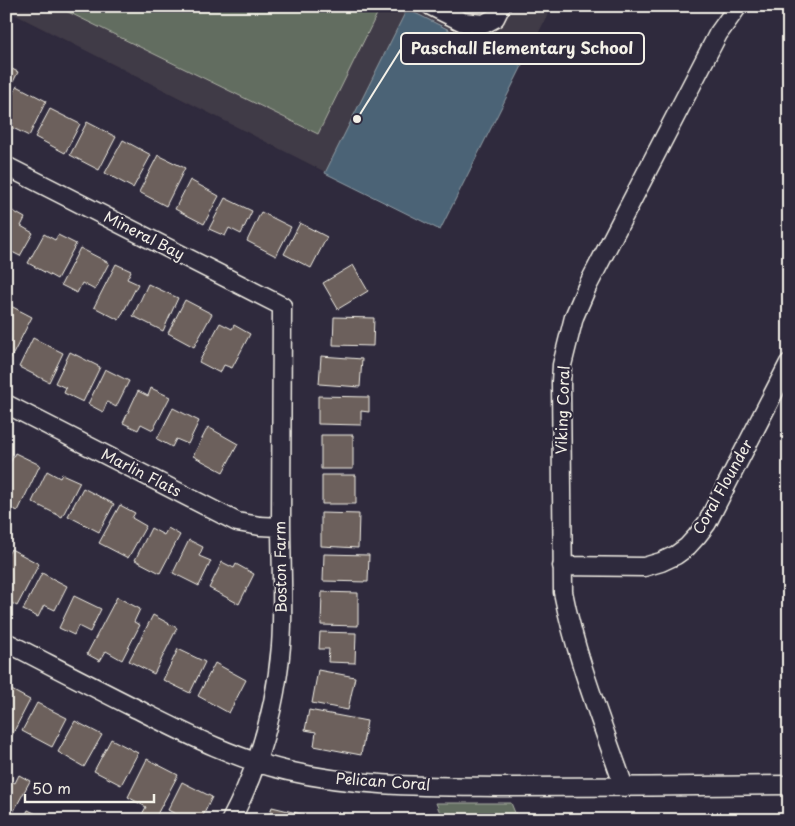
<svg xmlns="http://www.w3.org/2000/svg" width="795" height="826" font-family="'Playpen Sans',sans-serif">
<rect width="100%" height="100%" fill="#2f2a3d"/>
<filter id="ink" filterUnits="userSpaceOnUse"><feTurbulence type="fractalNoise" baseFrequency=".02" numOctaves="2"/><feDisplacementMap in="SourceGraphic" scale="10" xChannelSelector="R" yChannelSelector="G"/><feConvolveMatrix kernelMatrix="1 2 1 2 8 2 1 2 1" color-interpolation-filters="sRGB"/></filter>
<g filter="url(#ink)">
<!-- built -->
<path fill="#413a46" d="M6,6H552L440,230L6,10Z"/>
<!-- green -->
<path fill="#626d61" stroke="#abafa4" d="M63,6H365L378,12L318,134L62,9Z
M436,803H511L518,820H443Z"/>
<!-- water -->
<path fill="#4c6376" stroke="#8f9ca4" d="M407,9L522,66L440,230L325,173Z"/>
<!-- building -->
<path fill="#6c605b" stroke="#f4f1e8" d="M6,66L18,72L6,96Z
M17,86L46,101L29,136L11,127L13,123L6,119V107Z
M50,109L80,124L65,153L35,137Z
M87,122L116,137L99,170L70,155Z
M123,140L151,155L133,188L105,173Z
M158,155L185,168L166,206L139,192Z
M190,180L219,196L204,224L175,209Z
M225,198L252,211L241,234L229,228L225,236L209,229Z
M11,210L25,218L21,226L33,233L20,256L6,249V220Z
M261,212L291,227L276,256L247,241Z
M300,223L327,237L311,268L284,254Z
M44,234L55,240L58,235L76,244L57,279L28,263Z
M80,248L109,263L95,290L82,283L77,293L61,285Z
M116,264L131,271L127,279L138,284L119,320L94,307Z
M353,265L368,291L338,309L323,283Z
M148,284L178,298L163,331L133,316Z
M185,300L212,314L194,347L168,333Z
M7,304L32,317L11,358L6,355V306Z
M334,317L374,318L373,346L333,345Z
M220,323L232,329L234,325L250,334L232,368L224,365L220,373L199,362Z
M33,338L63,353L49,382L19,367Z
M70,352L100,367L83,402L64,393L66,388L55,383Z
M321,356L362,359L360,387L319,384Z
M105,369L129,381L116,407L107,402L103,412L88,404Z
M151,388L170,397L153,430L141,424L138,430L123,423L138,391L148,396Z
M318,396L369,397V412L361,411V425L318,424Z
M173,408L199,421L188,444L176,439L172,447L157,439Z
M208,427L238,444L223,472L193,456Z
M321,435H353V469H321Z
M15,453L40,465L18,511L6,506V471Z
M47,471L60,478L62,474L80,482L62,517L32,502Z
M322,475H356V504H322Z
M83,488L114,504L99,532L68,516Z
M120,505L135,513L132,518L146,526L128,558L99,543Z
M321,513L359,514L358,548L321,546Z
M151,528L164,535L168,528L180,535L160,573L135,560Z
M189,540L203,547L199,556L211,561L199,586L173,573Z
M11,549L39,564L17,606L6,600V558Z
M324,554L369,555L368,582L323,581Z
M222,562L234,568L236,564L254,574L239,604L209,588Z
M42,573L67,586L55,610L44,605L38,617L23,610Z
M322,592L358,593V626L321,625Z
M74,596L101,609L90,632L78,626L74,635L59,628Z
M117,597L140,609L134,622L140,625L122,660L106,651L100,661L87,654Z
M153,615L177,628L154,674L129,661Z
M320,632L356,633L355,663L328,662L329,649H319Z
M178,649L205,662L190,693L163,680Z
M215,663L246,680L229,713L198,696Z
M318,670L355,677L348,710L312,703Z
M6,687L30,700L11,737L6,735Z
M37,703L67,718L52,747L22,731Z
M309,710L367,721L361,755L314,746L316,732L305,730Z
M75,721L102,735L84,767L58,752Z
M111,739L138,753L121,785L94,771Z
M147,759L178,775L154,820H147L141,816L146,807L128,797Z
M19,775L30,781L9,820H6V778L15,783Z
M182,782L212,797L201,820H187L168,810Z
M272,807L305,815L304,820H268Z
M28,810L49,820H23Z
M324,816L341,820H323Z"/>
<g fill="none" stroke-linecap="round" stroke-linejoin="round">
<defs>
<path id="minor" d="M431,6L463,22L484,24L495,18L501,6
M6,166L282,306C282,378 281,450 281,522C281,563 284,605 281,646C276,707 259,766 231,820
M6,404L237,522L260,526L281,527
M562,566L644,567L661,562L676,555L687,547L697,536L707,523L789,363
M6,642C49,664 91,686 133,707C183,732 234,759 288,771C361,788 437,786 511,787C604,787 696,786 789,785
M624,787C602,723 576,658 563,592L561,382L562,365L574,317L587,287L718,34L738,6"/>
</defs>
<!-- minor casing -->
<use href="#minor" stroke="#f4f1e8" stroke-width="21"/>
<!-- minor -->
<use href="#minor" stroke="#2f2a3d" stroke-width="18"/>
</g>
</g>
<g text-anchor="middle" stroke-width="4.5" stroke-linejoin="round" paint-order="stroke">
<!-- street labels -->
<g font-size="15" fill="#f4f1e8" stroke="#2f2a3d">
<text transform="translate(144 236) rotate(27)" y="5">Mineral Bay</text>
<text transform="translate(563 410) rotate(-88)" y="5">Viking Coral</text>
<text transform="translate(141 473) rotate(27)" y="5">Marlin Flats</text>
<text transform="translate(723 487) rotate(-61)" y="5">Coral Flounder</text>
<text transform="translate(281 567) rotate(-91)" y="5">Boston Farm</text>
<text transform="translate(383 782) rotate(4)" y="5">Pelican Coral</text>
</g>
</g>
<!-- callouts -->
<path fill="none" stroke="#f4f1e8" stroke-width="2" d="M357 119L401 49"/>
<circle fill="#f4f1e8" stroke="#2f2a3d" stroke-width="2" cx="357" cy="119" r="5"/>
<rect fill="#2f2a3d" stroke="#f4f1e8" stroke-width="2" x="401" y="33" width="243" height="31" rx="5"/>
<g font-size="16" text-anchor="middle" font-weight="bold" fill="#f4f1e8">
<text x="522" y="54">Paschall Elementary School</text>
</g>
<!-- margin -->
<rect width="795" height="826" fill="none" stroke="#2f2a3d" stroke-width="25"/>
<rect x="12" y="12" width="770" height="801" fill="none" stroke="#f4f1e8" stroke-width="2" filter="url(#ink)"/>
<!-- scale -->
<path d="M25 794v8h129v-8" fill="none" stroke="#f4f1e8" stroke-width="2.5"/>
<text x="32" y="794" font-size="15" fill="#f4f1e8" stroke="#2f2a3d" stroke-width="4" paint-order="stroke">50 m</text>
</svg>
